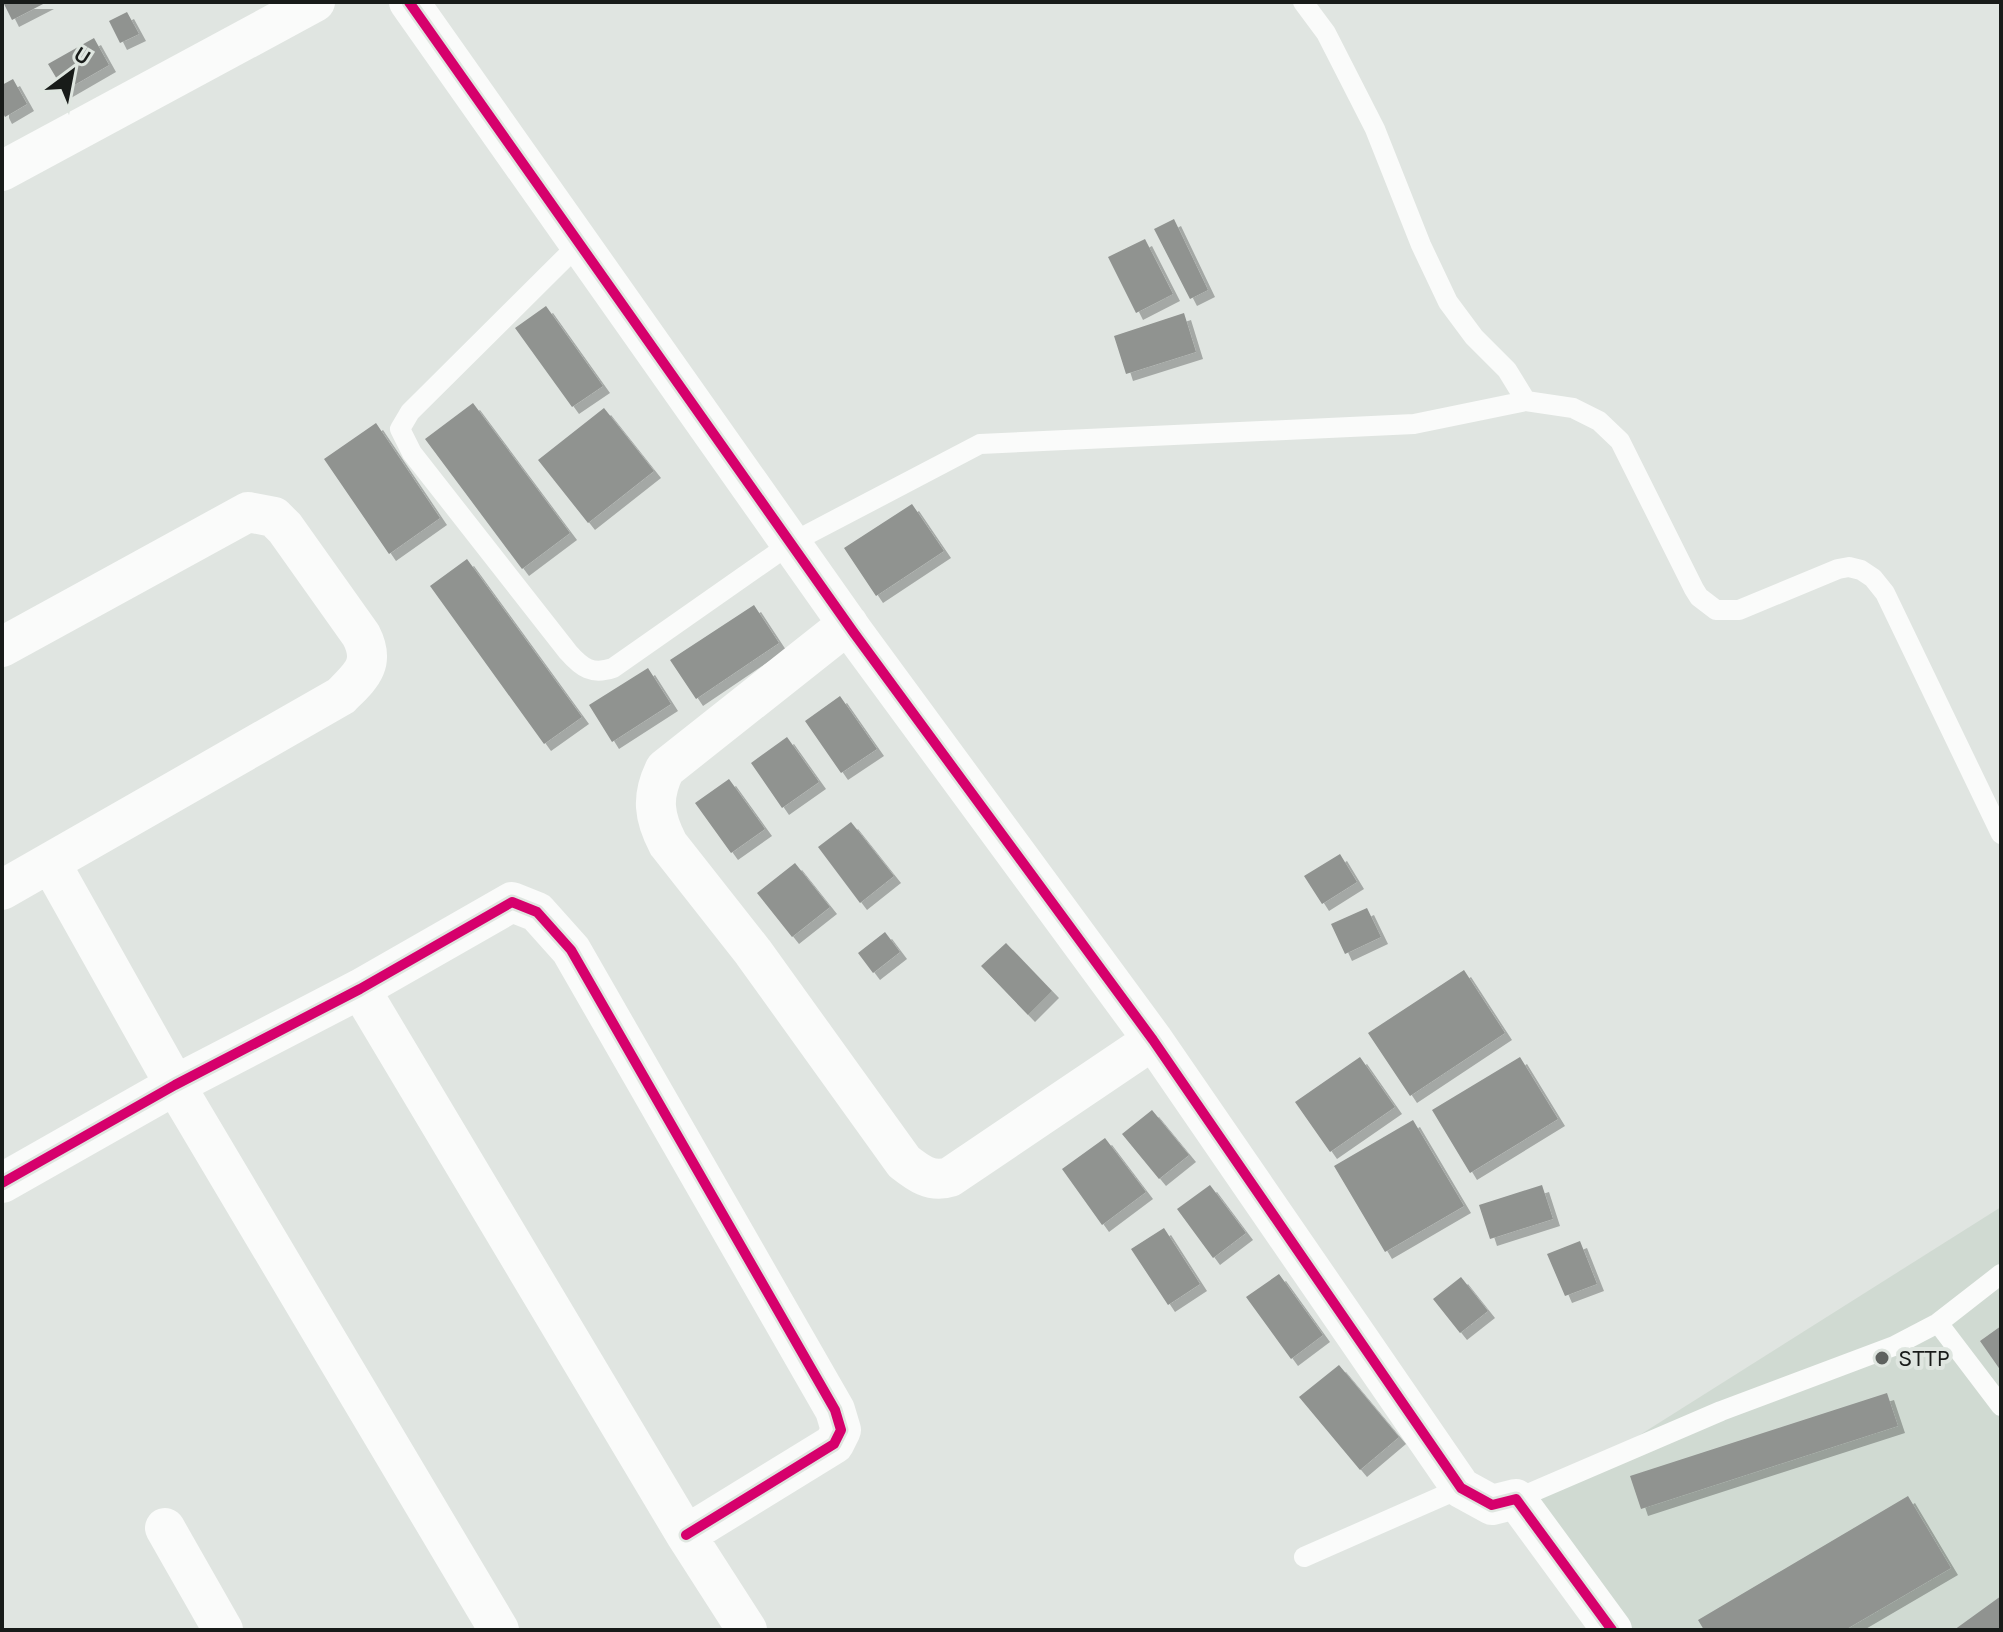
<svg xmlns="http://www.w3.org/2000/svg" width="2003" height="1632" font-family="Karla,sans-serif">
<defs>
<filter id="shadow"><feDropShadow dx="7" dy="7" stdDeviation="0" flood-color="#0004"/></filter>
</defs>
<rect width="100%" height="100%" fill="#e0e5e1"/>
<!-- built -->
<path fill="#d0dad2" d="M2001,1207V1630H1619L1524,1508Z"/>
<!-- building -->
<path fill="#909390" filter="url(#shadow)" d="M3,2H47L12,20Z
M127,12L139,34L120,43L109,21Z
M94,38L109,65L64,91L48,64Z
M13,79L27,104L5,117L2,111V85Z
M1174,219L1208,290L1190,299L1154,229Z
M1145,239L1173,294L1136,313L1108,257Z
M546,306L603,386L572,407L515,328Z
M1184,313L1196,352L1126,374L1114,336Z
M473,403L570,533L522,569L425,439Z
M604,408L654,471L588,523L538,460Z
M376,423L440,518L389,554L324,459Z
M912,504L944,551L876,596L844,548Z
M467,559L582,717L544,744L430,586Z
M754,605L779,643L696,699L670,660Z
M648,668L671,704L612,742L589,705Z
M840,696L877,749L841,773L805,721Z
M787,737L819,782L782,808L751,763Z
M729,779L765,829L731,853L695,803Z
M851,822L894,876L860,903L818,847Z
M1340,854L1357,882L1322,904L1304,876Z
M795,863L830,907L792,937L757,893Z
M1367,908L1381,937L1345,954L1331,924Z
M885,932L900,952L873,973L858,953Z
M1006,943L1052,991L1028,1015L981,966Z
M1464,970L1505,1033L1410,1096L1368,1033Z
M1360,1057L1395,1107L1330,1152L1295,1102Z
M1520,1057L1558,1119L1470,1173L1432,1110Z
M1152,1110L1189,1155L1159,1179L1122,1134Z
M1413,1120L1464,1206L1385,1252L1334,1166Z
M1105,1138L1146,1192L1102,1225L1062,1169Z
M1210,1185L1246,1233L1213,1258L1177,1209Z
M1542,1185L1553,1219L1490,1239L1479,1205Z
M1164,1228L1200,1284L1168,1305L1131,1249Z
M1580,1241L1597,1284L1565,1296L1547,1254Z
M1279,1274L1323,1335L1291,1359L1246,1297Z
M1461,1277L1488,1311L1460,1333L1433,1299Z
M2001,1326V1371L1980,1341Z
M1339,1365L1399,1437L1360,1470L1299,1397Z
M1887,1393L1898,1426L1641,1509L1630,1476Z
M1908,1496L1951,1568L1845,1630H1704L1698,1620Z
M2001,1596V1630H1954Z"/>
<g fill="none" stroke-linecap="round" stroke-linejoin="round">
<!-- service -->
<path stroke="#fafbfa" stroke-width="20" d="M1303,2L1326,33L1375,129L1421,245L1448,302L1474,337L1507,370L1526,401
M580,243L410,412L400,429L412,453L568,652C582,668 592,675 613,668L793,542L980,444L1414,424L1526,401L1573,408L1599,421L1620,441L1694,589L1699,597L1716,610H1739L1838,569L1849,567L1861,570L1873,578L1885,593L2001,834
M1938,1323L2001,1406
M1516,1499L1721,1411L1894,1346L1938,1323L2001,1274
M1304,1557L1461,1488"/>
<!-- minor -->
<path stroke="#fafbfa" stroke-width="40" d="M409,2L854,633L1153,1040L1461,1488L1492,1505L1516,1499L1612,1630
M2,171L315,2
M848,624L665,769C651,797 654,817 668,844L753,952L904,1162C918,1173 931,1183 950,1177L1153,1040
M2,647L248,512L274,517L285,528L361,635C376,664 361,676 341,696L2,890
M51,864L175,1085L499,1630
M360,989L686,1535L747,1630
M2,1183L175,1085L360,989L512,902L537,912L571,950L835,1410L841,1430L834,1444L686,1535
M165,1528L223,1630"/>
<defs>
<path id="cycleway" d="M409,2L854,633L1153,1040L1461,1488L1492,1505L1516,1499L1612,1630
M2,1183L175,1085L360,989L512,902L537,912L571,950L835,1410L841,1430L834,1444L686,1535"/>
</defs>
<!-- cycleway casing -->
<use href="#cycleway" stroke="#dfe6e0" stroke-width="15"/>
<!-- cycleway -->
<use href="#cycleway" stroke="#d6006c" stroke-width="10"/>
</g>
<!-- markers -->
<circle fill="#5e625f" stroke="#dfe6e0" stroke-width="3" cx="1882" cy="1358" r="8"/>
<g text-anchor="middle" stroke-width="8" stroke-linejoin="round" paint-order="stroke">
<!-- poi labels -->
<g font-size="24" fill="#181b19" stroke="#dfe6e0" text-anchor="start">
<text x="1898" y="1366">STTP</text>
</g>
</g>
<!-- border -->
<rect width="2003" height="1632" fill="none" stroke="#181b19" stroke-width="8"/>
<!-- north arrow -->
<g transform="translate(72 72) rotate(32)" stroke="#dfe6e0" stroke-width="6" paint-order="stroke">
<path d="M0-6L14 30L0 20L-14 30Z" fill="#181b19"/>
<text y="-12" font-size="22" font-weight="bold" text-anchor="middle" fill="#181b19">U</text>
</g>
</svg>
